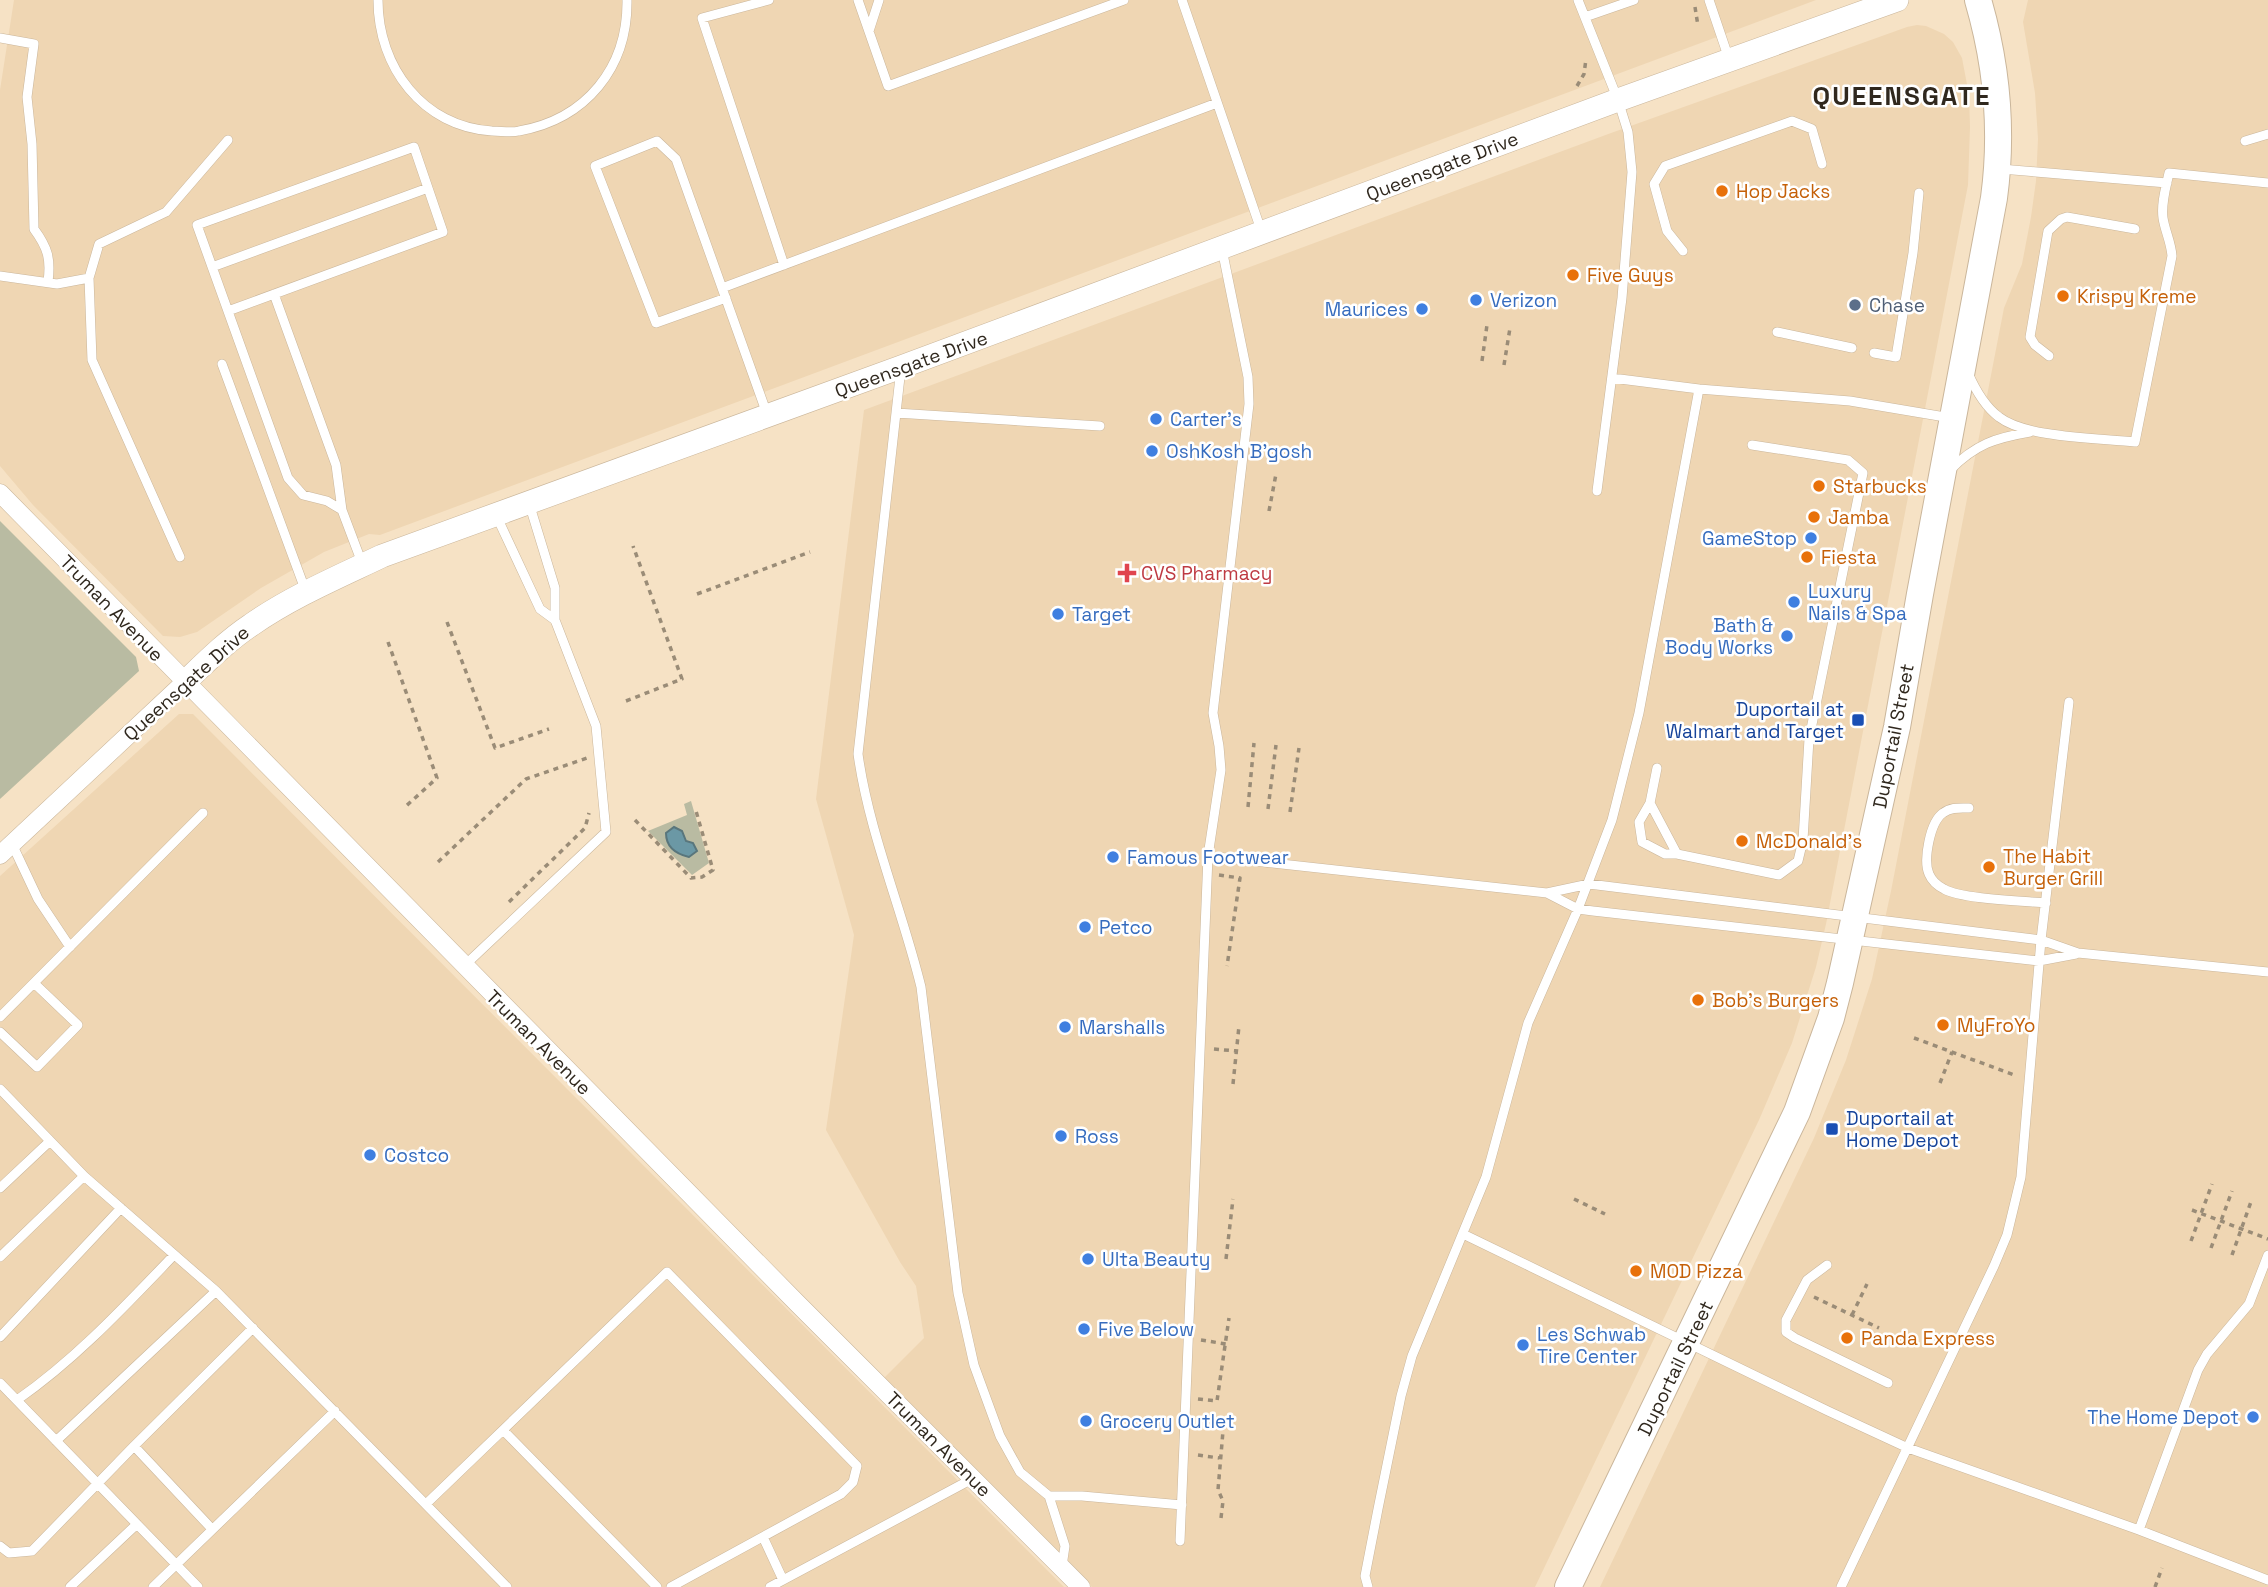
<svg xmlns="http://www.w3.org/2000/svg" width="2268" height="1587" font-family="'Space Grotesk',sans-serif">
<rect width="100%" height="100%" fill="#f6e2c5"/>
<!-- built -->
<path fill="#efd6b3" d="M14,0H1816L380,535L369,534L324,552L261,588L197,632L180,637L163,636L33,505L0,466V90Z
M2028,0H2268V1587H1600L1814,1138L1846,1060L1872,979L1891,891L2004,308L2022,264L2031,217L2036,181L2038,139L2035,93L2023,22Z
M1917,25L1926,26L1944,34L1953,42L1962,58L1969,95L1970,127L1968,185L1826,924L1816,967L1792,1043L1759,1120L1535,1587H1092L884,1378L924,1338L916,1286L900,1262L826,1130L854,935L816,799L864,410L1611,133L1907,27Z
M179,714H193L1064,1587H0V876Z"/>
<!-- green -->
<path fill="#b9bba2" d="M0,521L136,657L139,671L0,799Z
M691,801L709,863L692,875L648,831L687,815L684,804Z"/>
<!-- water -->
<path fill="#6b98a5" stroke="#59767c" stroke-width="2" d="M674,827L682,831L686,841L693,843L697,851L689,857C676,854 666,847 666,833Z"/>
<g fill="none" stroke-linecap="round" stroke-linejoin="round">
<defs>
<path id="lane" d="M378,0C378,67 423,127 492,131C501,131 511,133 519,131C586,119 628,68 627,0
M769,0L702,18L784,265
M858,0L888,86L1124,0
M1182,0L1261,230
M1578,0L1618,100L1628,132L1632,172L1622,298L1597,491
M1709,0L1729,59
M1585,17L1634,0
M869,31L879,0
M0,38L34,44L27,97L32,144L34,229C48,248 51,259 48,282
M2245,141L2268,134
M2001,169L2167,183
M1683,251L1667,231L1654,184L1665,166L1792,121L1812,129L1822,164
M212,267L428,188
M0,276L57,284L89,278L99,244L166,212L228,140
M89,278L92,360L180,557
M722,288L1217,103
M274,294L336,465L342,510
M726,298L656,323L595,166L657,141L676,159L767,414
M228,311L443,232L414,147L197,225L288,478L303,495L327,501L342,510L362,563
M1777,332L1852,348
M1874,353L1896,357L1913,253L1919,193
M2049,356L2035,345L2030,337L2048,231L2061,219L2067,217L2135,229
M222,364L306,592
M901,368L858,754C869,833 902,909 921,987L958,1293L974,1365L1000,1436L1020,1472L1049,1496H1082L1182,1505
M1968,373C1975,389 1984,406 1999,417C2026,438 2099,438 2135,442L2172,256C2171,242 2165,231 2163,218C2161,203 2166,187 2169,173L2268,183
M1612,378L1699,389L1850,401L1951,418
M896,413L1100,426
M1950,470C1976,444 1995,438 2030,432
M496,515L540,609L555,620
M1657,768L1650,803L1639,822L1642,842L1665,854H1677L1779,875L1798,861L1803,840L1809,739L1863,473L1848,460L1752,445
M1650,803L1677,854
M1969,808C1959,808 1951,807 1943,813C1930,822 1923,860 1929,874C1932,881 1938,886 1944,889C1961,899 2023,901 2046,903
M12,844L38,899L70,947
M1208,856L1547,893L1589,884L2041,940L2078,953L2268,972
M1547,893L1578,909L1593,911L2039,961L2076,954
M464,966L606,832L596,726L555,620V588L529,503
M0,1017L203,813
M0,1032L37,1067L78,1025L34,983
M0,1089L84,1176
M0,1188L50,1141
M1463,1234L1828,1411L1908,1448L2139,1530L2268,1580
M0,1257L84,1176L216,1291L507,1587
M1827,1265L1807,1280L1786,1320V1332L1795,1338L1888,1383
M0,1337L121,1208
M0,1383L198,1587
M17,1400C76,1359 125,1306 174,1255
M503,1430L657,1587
M56,1441L216,1291
M1049,1496L1065,1546L1062,1566
M426,1504L667,1272L857,1466L853,1482L841,1494L671,1587
M212,1529L134,1446L253,1328
M2139,1530L2198,1370L2207,1354L2249,1304L2268,1255
M763,1537L783,1580
M1180,1541L1208,856L1221,770L1219,746L1213,713L1249,404L1248,377L1222,249
M0,1546L9,1553L32,1551L134,1446
M70,1587L137,1524
M153,1587L335,1411
M770,1587L972,1479
M1368,1587L1365,1576L1378,1509L1401,1396L1412,1356L1486,1177L1528,1023L1578,909L1612,820L1639,713L1699,389
M1841,1587L1994,1266L2007,1235L2021,1177L2041,940L2069,702"/>
<path id="street" d="M0,493L797,1303L1081,1587
M0,855L185,682"/>
<path id="secondary" d="M185,682C206,662 227,641 251,625C291,597 338,577 382,556L901,367L1618,100L1897,0"/>
<path id="primary" d="M1568,1587L1797,1112L1831,1018L1840,983L1897,727L1920,594L1994,198C2003,131 1997,65 1978,0"/>
</defs>
<!-- lane casing -->
<use href="#lane" stroke="#cab69b" stroke-width="10"/>
<!-- street casing -->
<use href="#street" stroke="#cab69b" stroke-width="19"/>
<!-- secondary casing -->
<use href="#secondary" stroke="#cab69b" stroke-width="24"/>
<!-- primary casing -->
<use href="#primary" stroke="#cab69b" stroke-width="28"/>
<!-- path -->
<path stroke="#9a8c77" stroke-width="3.5" stroke-dasharray="5 5" stroke-linecap="butt" d="M1695,7L1698,26
M1577,86L1584,74L1586,59
M1482,361L1487,325
M1504,365L1510,328
M1269,511L1276,474
M697,594L810,552
M447,622L495,748L549,729
M388,642L437,778L405,807
M626,701L682,679L633,546
M1248,807L1254,743
M1268,809L1276,745
M1290,812L1299,748
M635,820L691,878L702,877L713,870L696,811
M438,862L526,779L587,758
M1219,875L1240,878L1227,966
M509,902L585,828L589,813
M1914,1038L2017,1076
M1214,1049L1236,1051
M1940,1083L1952,1052
M1233,1084L1239,1026
M1574,1199L1605,1214
M2192,1210L2268,1239
M2191,1241L2212,1184
M2211,1248L2232,1191
M2232,1255L2252,1199
M1226,1259L1233,1199
M1814,1297L1879,1328
M1852,1315L1867,1284
M1201,1340L1226,1344
M1198,1399L1217,1401L1229,1318
M1198,1455L1219,1458
M1221,1518L1223,1501L1218,1490L1223,1431
M2155,1587L2162,1568"/>
<!-- lane -->
<use href="#lane" stroke="#fff" stroke-width="9"/>
<!-- street -->
<use href="#street" stroke="#fff" stroke-width="18"/>
<!-- secondary -->
<use href="#secondary" stroke="#fff" stroke-width="23"/>
<!-- primary -->
<use href="#primary" stroke="#fff" stroke-width="26"/>
</g>
<!-- markers -->
<g fill="#e8710a" stroke="#fff" stroke-width="2.5">
<circle cx="1722" cy="191" r="7"/>
<circle cx="1573" cy="275" r="7"/>
<circle cx="2063" cy="296" r="7"/>
<circle cx="1819" cy="486" r="7"/>
<circle cx="1814" cy="517" r="7"/>
<circle cx="1807" cy="557" r="7"/>
<circle cx="1742" cy="841" r="7"/>
<circle cx="1989" cy="867" r="7"/>
<circle cx="1698" cy="1000" r="7"/>
<circle cx="1943" cy="1025" r="7"/>
<circle cx="1636" cy="1271" r="7"/>
<circle cx="1847" cy="1338" r="7"/>
</g>
<g fill="#3f7fe0" stroke="#fff" stroke-width="2.5">
<circle cx="1476" cy="300" r="7"/>
<circle cx="1422" cy="309" r="7"/>
<circle cx="1156" cy="419" r="7"/>
<circle cx="1152" cy="451" r="7"/>
<circle cx="1811" cy="538" r="7"/>
<circle cx="1794" cy="602" r="7"/>
<circle cx="1058" cy="614" r="7"/>
<circle cx="1787" cy="636" r="7"/>
<circle cx="1113" cy="857" r="7"/>
<circle cx="1085" cy="927" r="7"/>
<circle cx="1065" cy="1027" r="7"/>
<circle cx="1061" cy="1136" r="7"/>
<circle cx="370" cy="1155" r="7"/>
<circle cx="1088" cy="1259" r="7"/>
<circle cx="1084" cy="1329" r="7"/>
<circle cx="1523" cy="1345" r="7"/>
<circle cx="2253" cy="1417" r="7"/>
<circle cx="1086" cy="1421" r="7"/>
</g>
<circle fill="#5c6f8a" stroke="#fff" stroke-width="2.5" cx="1855" cy="305" r="7"/>
<path fill="#e0444e" stroke="#fff" stroke-width="2.5" d="M1123.5 562.5h7v7h7v7h-7v7h-7v-7h-7v-7h7z"/>
<g fill="#1a4fb4" stroke="#fff" stroke-width="2.5">
<rect x="1851" y="713" width="14" height="14" rx="3.5"/>
<rect x="1825" y="1122" width="14" height="14" rx="3.5"/>
</g>
<g text-anchor="middle" stroke-width="5" stroke-linejoin="round" paint-order="stroke">
<!-- street labels -->
<g font-size="19" fill="#30281e" stroke="#fff">
<text transform="translate(1442 166) rotate(-21)" y="7">Queensgate Drive</text>
<text transform="translate(911 364) rotate(-20)" y="7">Queensgate Drive</text>
<text transform="translate(112 608) rotate(46)" y="7">Truman Avenue</text>
<text transform="translate(186 683) rotate(-42)" y="7">Queensgate Drive</text>
<text transform="translate(1893 736) rotate(-79)" y="7">Duportail Street</text>
<text transform="translate(539 1042) rotate(45)" y="7">Truman Avenue</text>
<text transform="translate(1675 1368) rotate(-64)" y="7">Duportail Street</text>
<text transform="translate(939 1444) rotate(45)" y="7">Truman Avenue</text>
</g>
<!-- food labels -->
<g font-size="19" fill="#c56008" stroke="#fff" text-anchor="start">
<text x="1736" y="198">Hop Jacks</text>
<text x="1587" y="282">Five Guys</text>
<text x="2077" y="303">Krispy Kreme</text>
<text x="1833" y="493">Starbucks</text>
<text x="1828" y="524">Jamba</text>
<text x="1821" y="564">Fiesta</text>
<text x="1756" y="848">McDonald's</text>
<text x="2003" y="863">The Habit<tspan x="2003" dy="22">Burger Grill</tspan></text>
<text x="1712" y="1007">Bob's Burgers</text>
<text x="1957" y="1032">MyFroYo</text>
<text x="1650" y="1278">MOD Pizza</text>
<text x="1861" y="1345">Panda Express</text>
</g>
<!-- shop labels -->
<g font-size="19" fill="#366cbe" stroke="#fff" text-anchor="start">
<text x="1490" y="307">Verizon</text>
<text x="1408" y="316" text-anchor="end">Maurices</text>
<text x="1170" y="426">Carter's</text>
<text x="1166" y="458">OshKosh B'gosh</text>
<text x="1797" y="545" text-anchor="end">GameStop</text>
<text x="1808" y="598">Luxury<tspan x="1808" dy="22">Nails &amp; Spa</tspan></text>
<text x="1072" y="621">Target</text>
<text x="1773" y="632" text-anchor="end">Bath &amp;<tspan x="1773" dy="22">Body Works</tspan></text>
<text x="1127" y="864">Famous Footwear</text>
<text x="1099" y="934">Petco</text>
<text x="1079" y="1034">Marshalls</text>
<text x="1075" y="1143">Ross</text>
<text x="384" y="1162">Costco</text>
<text x="1102" y="1266">Ulta Beauty</text>
<text x="1098" y="1336">Five Below</text>
<text x="1537" y="1341">Les Schwab<tspan x="1537" dy="22">Tire Center</tspan></text>
<text x="2239" y="1424" text-anchor="end">The Home Depot</text>
<text x="1100" y="1428">Grocery Outlet</text>
</g>
<!-- service labels -->
<g font-size="19" fill="#4e5e75" stroke="#fff" text-anchor="start">
<text x="1869" y="312">Chase</text>
</g>
<!-- health labels -->
<g font-size="19" fill="#be3a42" stroke="#fff" text-anchor="start">
<text x="1141" y="580">CVS Pharmacy</text>
</g>
<!-- transit labels -->
<g font-size="19" fill="#164399" stroke="#fff" text-anchor="end">
<text x="1844" y="716">Duportail at<tspan x="1844" dy="22">Walmart and Target</tspan></text>
<text x="1846" y="1125" text-anchor="start">Duportail at<tspan x="1846" dy="22">Home Depot</tspan></text>
</g>
<!-- district labels -->
<g font-size="26" font-weight="bold" letter-spacing="2" fill="#30281e" stroke="#fff">
<text x="1902" y="105">QUEENSGATE</text>
</g>
</g>
</svg>
